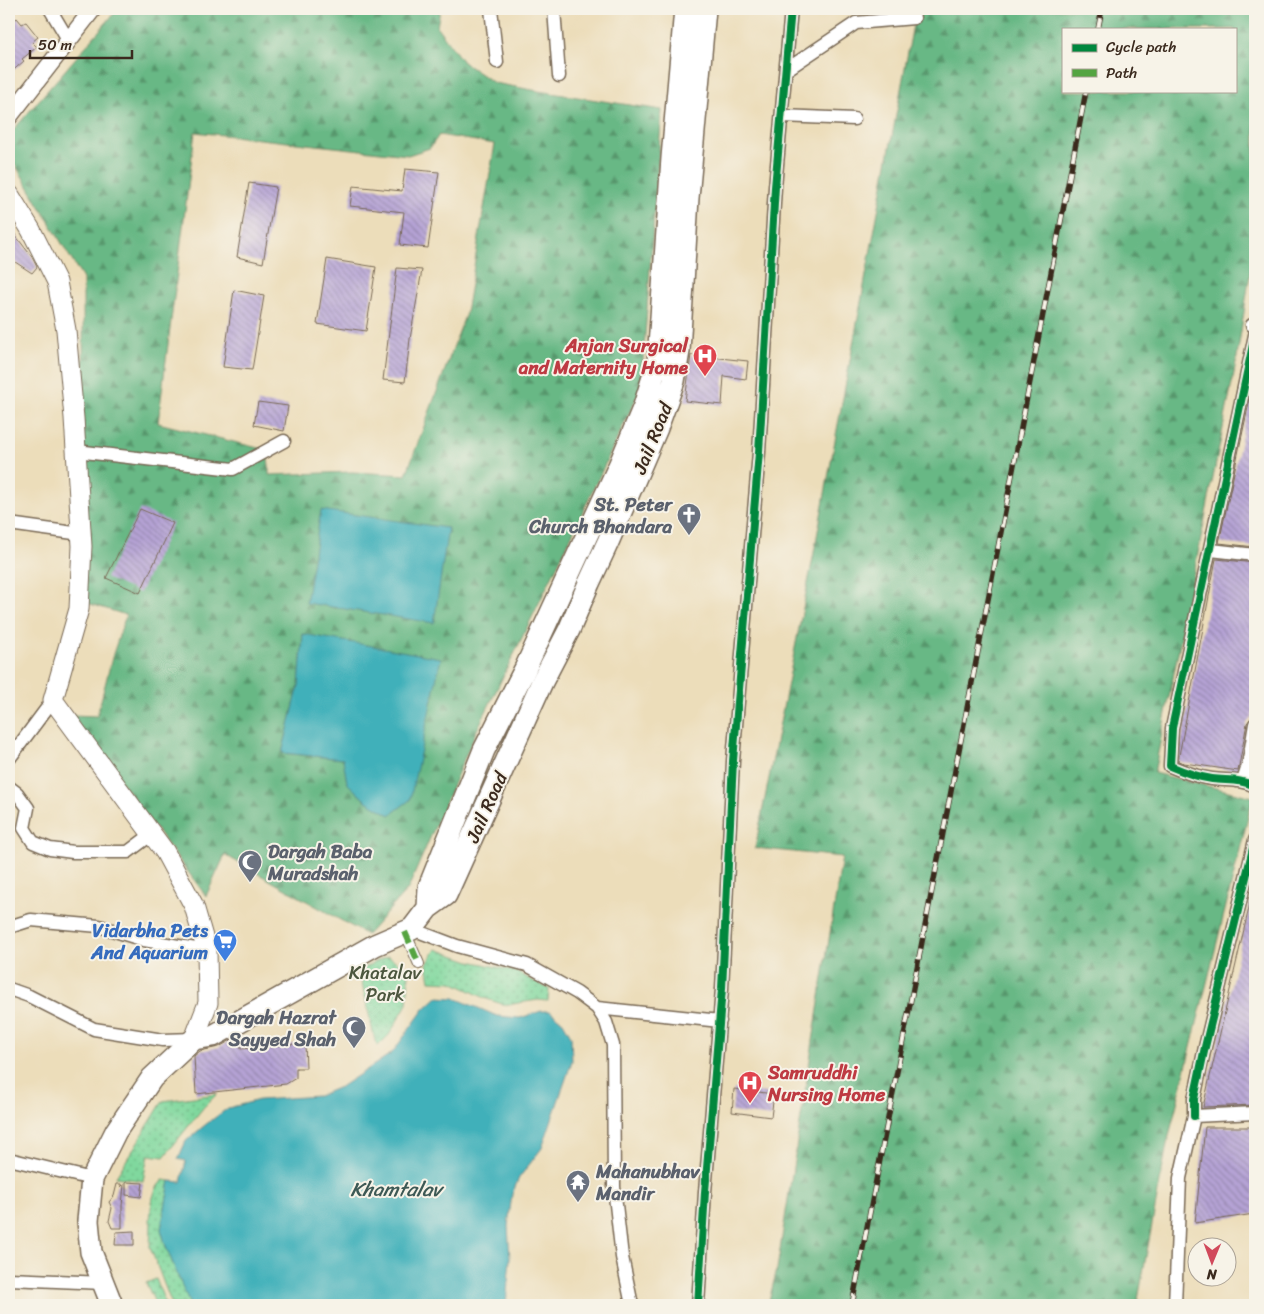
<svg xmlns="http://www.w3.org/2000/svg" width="1264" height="1314" font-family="Sriracha,sans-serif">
<defs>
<pattern id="forest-firs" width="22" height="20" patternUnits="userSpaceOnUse" patternTransform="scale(1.25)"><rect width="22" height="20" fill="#68b885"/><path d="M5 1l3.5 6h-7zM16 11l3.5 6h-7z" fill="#57966c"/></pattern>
<pattern id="park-dots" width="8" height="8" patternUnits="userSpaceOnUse" patternTransform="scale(1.25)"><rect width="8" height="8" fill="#80d89e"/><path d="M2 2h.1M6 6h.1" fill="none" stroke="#6aaf80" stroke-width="1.8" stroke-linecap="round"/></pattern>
<pattern id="building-back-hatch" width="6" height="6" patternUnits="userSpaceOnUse" patternTransform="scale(1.25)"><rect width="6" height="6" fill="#b5a3d5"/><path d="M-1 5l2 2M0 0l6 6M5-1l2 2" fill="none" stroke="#9485ac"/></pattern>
</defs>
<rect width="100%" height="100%" fill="#f7f3e8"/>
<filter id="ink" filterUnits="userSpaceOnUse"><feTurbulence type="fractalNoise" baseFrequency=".02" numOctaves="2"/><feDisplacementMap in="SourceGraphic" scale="10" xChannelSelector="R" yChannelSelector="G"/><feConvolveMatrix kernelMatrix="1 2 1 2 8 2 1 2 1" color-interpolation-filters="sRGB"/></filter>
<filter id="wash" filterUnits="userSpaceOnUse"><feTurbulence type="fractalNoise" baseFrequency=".0096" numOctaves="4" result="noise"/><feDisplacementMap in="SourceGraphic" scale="20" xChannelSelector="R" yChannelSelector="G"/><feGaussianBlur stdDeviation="1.12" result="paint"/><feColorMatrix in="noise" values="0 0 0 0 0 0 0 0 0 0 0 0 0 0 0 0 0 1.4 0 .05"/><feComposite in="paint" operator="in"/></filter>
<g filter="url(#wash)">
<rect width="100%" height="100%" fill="#ecddba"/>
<!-- forest -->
<path fill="url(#forest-firs)" stroke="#527152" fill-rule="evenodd" d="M118,9L440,10L437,27L463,62L494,83L538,91L662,110L641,388L560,560L475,734L408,889L367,935L225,855L206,896L71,715L97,716L113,654L126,615L84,602L83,279L9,154V135ZM195,132L408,155L430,148L439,135L495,144L466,313L406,475L352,472L269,475V465L266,450L158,423ZM303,634L390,814L366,801L347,783L344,759L282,753L299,685Z
M916,9H1255V242L1236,363L1154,773L1253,797L1167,1144L1137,1305H768L777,1269L842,857L755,848L812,563ZM1063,29H1235V91H1063Z"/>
<!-- park -->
<path fill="url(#park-dots)" stroke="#5e815e" d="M436,949L470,961L514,971L549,989L548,1001L538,1000L505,1005L487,999L452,982L430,981L427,964Z
M388,956L407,969L409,974L407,1004L389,1035L378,1046L375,1041L359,970Z
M217,1094L203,1108L164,1157L148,1155L143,1181L116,1177L163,1101Z
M163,1180L170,1181L161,1229L166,1247L190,1305H172L150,1247L151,1223L150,1222C151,1208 151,1191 163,1180Z
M156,1279L166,1305H156L146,1283Z"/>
<!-- water -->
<path fill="#40b0ba" stroke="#3e6d6c" d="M321,510L448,528L434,623L306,603Z
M303,634L441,658L410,800L390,815L366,801L347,783L343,759L282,753L299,685Z
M437,997L455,998L497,1016L520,1018L541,1011H550L563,1022L571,1036L572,1061L542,1148L519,1178L512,1194L508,1226L510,1259L506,1305H190L166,1247L161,1229L170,1181L181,1182L186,1161L178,1159L186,1141L205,1125L228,1108L259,1100L318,1096L342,1086L392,1053L424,1009Z"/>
<g id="blocks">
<!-- building -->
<path fill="url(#building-back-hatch)" d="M17,18L22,24L26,22L38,37L32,42L37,47L22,59L24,61L9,74V25Z
M405,169L439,172L428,248L400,245L404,212L350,206L353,186L402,191Z
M249,183L276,187L263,263L237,257Z
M9,227L32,257L37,267L32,273L9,258Z
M327,259L376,267L366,331L317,324Z
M397,268L422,270L410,339L405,382L383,380Z
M234,290L264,296L252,370L223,367Z
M691,355L748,361L746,379L724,376L722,405L685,401Z
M1250,398H1255V547L1219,543Z
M258,402L288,406L284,431L254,425Z
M140,509L173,523L140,593L106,578Z
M1216,559L1255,563V700L1252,717L1247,723L1238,771L1184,763L1178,761Z
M1251,899L1255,900V1105L1203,1107Z
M240,1035L241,1049L305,1043L306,1068H296V1078L286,1084L196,1094L194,1056L200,1051L219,1047Z
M734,1089L774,1094L771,1117L732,1112Z
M1205,1127H1255L1254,1214L1195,1223Z
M126,1182L143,1183L141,1197L126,1195Z
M117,1184H121V1187L124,1184L122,1206V1228H112L109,1221L112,1208L109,1202L114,1196Z
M134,1231V1245H115L116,1232Z"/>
</g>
</g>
<g filter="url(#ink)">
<use href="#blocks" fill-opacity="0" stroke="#796955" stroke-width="1"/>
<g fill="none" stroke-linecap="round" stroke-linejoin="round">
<defs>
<path id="pedestrian" d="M405,932L419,964"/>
<path id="minor" d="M50,9L69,41
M491,9L497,62
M554,9L559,76
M786,70L856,23L914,18
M782,116L854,119
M1252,325L1255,326
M1255,335L1172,728L1170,766C1184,772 1197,777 1212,779C1228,781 1240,779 1255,786
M76,451L233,469L284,441
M9,524L81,534
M1211,550L1255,555
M9,759L53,700
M1243,781L1248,766L1255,724
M9,787L17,793L28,808L24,828L33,842L50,849L73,852H128L152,834
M9,927L31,920L99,926L144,940L207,951
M412,929L457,946L527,965L577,993L597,1008L606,1022L613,1045L614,1187L622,1257L632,1305
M9,989L29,996L94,1029L163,1040L194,1039
M597,1008L720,1021
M1194,1116V1099L1205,1047L1255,840
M9,1159L92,1179
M9,1279L104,1283
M698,1305L705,1192L722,989L733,761L759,452L775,187L791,9
M1175,1305L1180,1178L1194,1116L1255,1113"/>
<path id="tertiary" d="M9,117L93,9"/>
<path id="secondary" d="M9,194L31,230L57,282L66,330L74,418L82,546L79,609L53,700L165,852L194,906L207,951L208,1003L194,1039"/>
<path id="trunk" d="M428,908L429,887L484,750L525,669L619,466L644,406L658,361L672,158L685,9
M112,1305L91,1252L88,1221L92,1179L116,1131L152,1078L194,1039L213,1036L375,945L412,929L428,908L446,895L542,682L569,630L589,583L608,542L657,428L674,381L679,351L688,198L705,9"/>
</defs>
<!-- pedestrian casing -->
<use href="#pedestrian" stroke="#796955" stroke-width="12"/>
<!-- minor casing -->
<use href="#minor" stroke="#796955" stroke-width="15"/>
<!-- tertiary casing -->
<use href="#tertiary" stroke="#796955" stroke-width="19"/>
<!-- secondary casing -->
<use href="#secondary" stroke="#796955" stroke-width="21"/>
<!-- trunk casing -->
<use href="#trunk" stroke="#796955" stroke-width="24"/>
<!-- pedestrian -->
<use href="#pedestrian" stroke="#fff" stroke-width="10"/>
<!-- minor -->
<use href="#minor" stroke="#fff" stroke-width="12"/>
<!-- tertiary -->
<use href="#tertiary" stroke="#fff" stroke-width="16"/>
<!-- secondary -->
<use href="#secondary" stroke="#fff" stroke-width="19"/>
<!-- trunk -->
<use href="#trunk" stroke="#fff" stroke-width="21"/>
<defs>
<path id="rail" d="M1098,29L1102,9
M852,1305L1086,91"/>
</defs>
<!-- rail casing -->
<use href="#rail" stroke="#3b2a1e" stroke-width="5.5"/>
<!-- rail -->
<use href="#rail" stroke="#f7f3e8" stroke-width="4" stroke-dasharray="11" stroke-linecap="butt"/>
<!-- quiet -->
<path stroke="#54a441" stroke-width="6" stroke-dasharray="12 6" stroke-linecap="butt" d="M405,932L419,964"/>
<defs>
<path id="cycleway" d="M1255,335L1172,728L1170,766C1184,772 1197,777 1212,779C1228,781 1240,779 1255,786
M1194,1116V1099L1205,1047L1255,840
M698,1305L705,1192L722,989L733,761L759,452L775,187L791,9"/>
</defs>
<!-- cycleway casing -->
<use href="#cycleway" stroke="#f7f3e8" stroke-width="11"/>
<!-- cycleway -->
<use href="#cycleway" stroke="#00873e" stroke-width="8"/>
</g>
</g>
<!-- icons -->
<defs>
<symbol id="hospital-pin" viewBox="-11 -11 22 30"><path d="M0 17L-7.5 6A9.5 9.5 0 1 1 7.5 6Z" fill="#e0444e" stroke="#f7f3e8"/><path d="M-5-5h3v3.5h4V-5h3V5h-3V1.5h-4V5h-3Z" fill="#fff"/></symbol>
<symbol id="church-pin" viewBox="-11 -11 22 30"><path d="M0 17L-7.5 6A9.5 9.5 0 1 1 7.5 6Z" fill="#6b7280" stroke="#f7f3e8"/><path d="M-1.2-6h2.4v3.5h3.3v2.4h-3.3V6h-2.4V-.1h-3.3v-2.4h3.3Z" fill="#fff"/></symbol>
<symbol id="mosque-pin" viewBox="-11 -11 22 30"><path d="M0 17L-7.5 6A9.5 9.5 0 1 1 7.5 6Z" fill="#6b7280" stroke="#f7f3e8"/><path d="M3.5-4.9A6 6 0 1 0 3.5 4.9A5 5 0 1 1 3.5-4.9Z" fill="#fff"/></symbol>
<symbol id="supermarket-pin" viewBox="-11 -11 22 30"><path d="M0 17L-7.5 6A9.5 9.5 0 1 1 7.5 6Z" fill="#3f7fe0" stroke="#f7f3e8"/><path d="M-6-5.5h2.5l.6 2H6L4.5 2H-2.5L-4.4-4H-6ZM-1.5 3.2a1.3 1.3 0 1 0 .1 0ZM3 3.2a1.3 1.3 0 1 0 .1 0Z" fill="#fff"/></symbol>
<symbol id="temple-pin" viewBox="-11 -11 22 30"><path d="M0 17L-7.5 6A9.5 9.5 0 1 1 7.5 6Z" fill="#6b7280" stroke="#f7f3e8"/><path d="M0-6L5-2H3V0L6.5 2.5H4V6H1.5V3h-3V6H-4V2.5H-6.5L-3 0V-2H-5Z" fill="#fff"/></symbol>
</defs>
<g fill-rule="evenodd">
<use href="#hospital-pin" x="691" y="342" width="28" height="38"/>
<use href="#church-pin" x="675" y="501" width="28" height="38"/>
<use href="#mosque-pin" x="236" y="848" width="28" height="38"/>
<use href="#supermarket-pin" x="211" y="927" width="28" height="38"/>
<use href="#mosque-pin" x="340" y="1014" width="28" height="38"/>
<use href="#hospital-pin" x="736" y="1069" width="28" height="38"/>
<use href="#temple-pin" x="564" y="1168" width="28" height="38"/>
</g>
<g text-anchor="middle" stroke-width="4" stroke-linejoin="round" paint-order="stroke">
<!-- health labels -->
<g font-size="19" font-weight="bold" fill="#be3a42" stroke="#f7f3e8" text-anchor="end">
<text x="688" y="352">Anjan Surgical<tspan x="688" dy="22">and Maternity Home</tspan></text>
<text x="768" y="1079" text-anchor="start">Samruddhi<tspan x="768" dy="22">Nursing Home</tspan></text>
</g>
<!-- street labels -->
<g font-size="19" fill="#3b2a1e" stroke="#f7f3e8">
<text transform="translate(652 438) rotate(-68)" y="7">Jail Road</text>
<text transform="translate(486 807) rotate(-66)" y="7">Jail Road</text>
</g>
<!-- worship labels -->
<g font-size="19" font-weight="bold" fill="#5b616d" stroke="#f7f3e8" text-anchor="end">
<text x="672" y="511">St. Peter<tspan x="672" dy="22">Church Bhandara</tspan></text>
<text x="268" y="858" text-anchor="start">Dargah Baba<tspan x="268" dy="22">Muradshah</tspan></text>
<text x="336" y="1024">Dargah Hazrat<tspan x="336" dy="22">Sayyed Shah</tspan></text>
<text x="596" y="1178" text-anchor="start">Mahanubhav<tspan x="596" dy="22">Mandir</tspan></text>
</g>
<!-- shop labels -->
<g font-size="19" font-weight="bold" fill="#366cbe" stroke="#f7f3e8" text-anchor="end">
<text x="208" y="937">Vidarbha Pets<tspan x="208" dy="22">And Aquarium</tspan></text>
</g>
<!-- park labels -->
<g font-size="19" fill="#4c563e" stroke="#f7f3e8">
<text x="385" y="979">Khatalav<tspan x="385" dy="22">Park</tspan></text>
</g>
<!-- water labels -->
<g font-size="20" font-style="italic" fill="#3d5955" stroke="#f7f3e8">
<text x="396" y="1196">Khamtalav</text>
</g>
</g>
<!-- margin -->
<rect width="1264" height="1314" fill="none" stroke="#f7f3e8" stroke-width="30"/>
<!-- legend -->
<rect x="1062" y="28" width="175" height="65" fill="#f7f3e8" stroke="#aca397"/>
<rect x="1072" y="44" width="25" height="8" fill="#00873e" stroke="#aca397"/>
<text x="1106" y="52" font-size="15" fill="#3b2a1e">Cycle path</text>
<rect x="1072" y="69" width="25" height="8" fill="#54a441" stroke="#aca397"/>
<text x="1106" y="78" font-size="15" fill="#3b2a1e">Path</text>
<!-- north arrow -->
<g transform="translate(1212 1262) rotate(181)"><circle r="24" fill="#f7f3e8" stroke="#aca397"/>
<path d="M0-4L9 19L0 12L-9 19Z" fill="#d1495b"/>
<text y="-8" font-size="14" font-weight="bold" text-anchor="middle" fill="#3b2a1e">N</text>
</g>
<!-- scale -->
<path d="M30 50v8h102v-8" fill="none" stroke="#3b2a1e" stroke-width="2.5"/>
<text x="38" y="50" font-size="15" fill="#3b2a1e" stroke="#f7f3e8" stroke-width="4" paint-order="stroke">50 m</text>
</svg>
